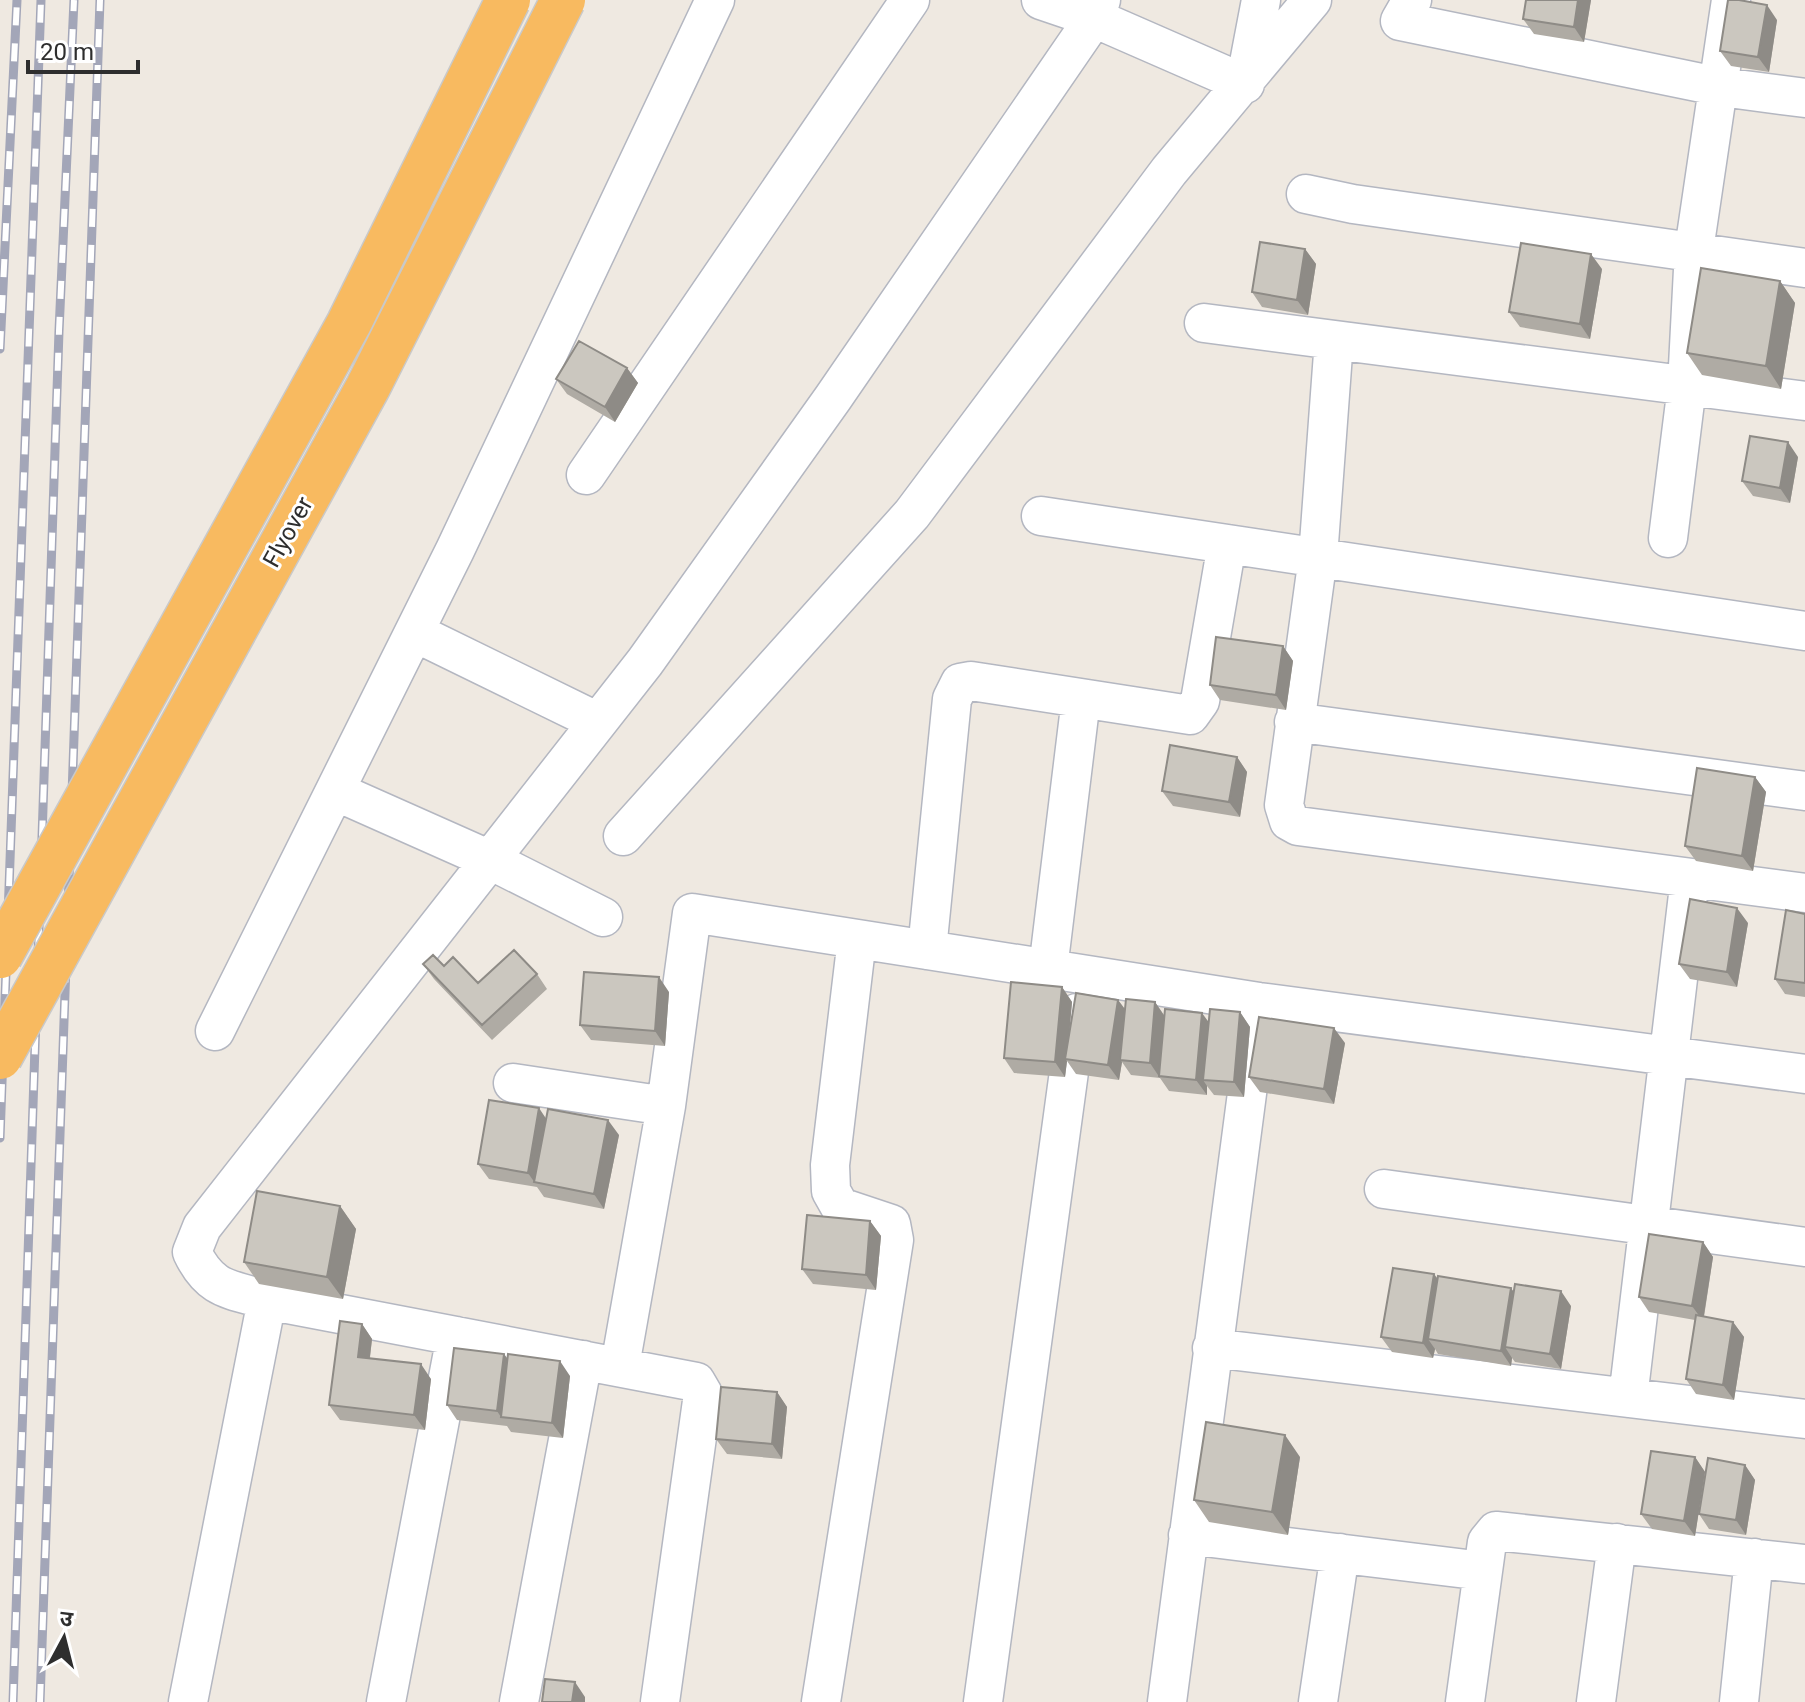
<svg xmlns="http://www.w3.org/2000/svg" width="1805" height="1702" font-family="Roboto,'Noto Sans Devanagari',sans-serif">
<rect width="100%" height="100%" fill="#efe9e1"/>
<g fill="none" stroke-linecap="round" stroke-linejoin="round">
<defs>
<path id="minor" d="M1041,0L1094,18L1245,84L1261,0
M1412,0L1400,21L1721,87L1805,98
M1306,194L1353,204L1805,268
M1204,323L1805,401
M1334,340L1318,557L1284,805L1289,821L1298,826L1805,893
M586,475L910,0
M1041,516L1805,631
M1668,538L1687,386L1694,250L1731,0
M414,632L598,722
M1294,722L1805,791
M335,791L488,859L603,917
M623,836L912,514L1169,171L1312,0
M927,950L952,699L960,683L971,681L1190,715L1200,701L1227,544
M1048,969L1081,699
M215,1031L455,550L715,0
M513,1083L666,1106
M1384,1189L1805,1247
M1212,1348L1805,1419
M620,1366L666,1106L692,913L1259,1002L1805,1074
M1628,1398L1690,878
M1188,1535L1483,1571
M188,1702L267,1300
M386,1702L456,1336
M519,1702L583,1360
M660,1702L703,1394L696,1382L267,1300C229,1289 210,1290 192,1252L202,1227L645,662L833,398L1094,18L1101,0
M821,1702L894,1240L891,1224L840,1207L831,1191L830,1165L857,939
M983,1702L1077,1013
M1167,1702L1259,1002
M1318,1702L1340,1553
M1465,1702L1487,1542L1496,1531L1805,1564
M1596,1702L1617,1543
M1739,1702L1754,1558"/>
</defs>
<!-- minor casing -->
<use href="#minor" stroke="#b4b7c1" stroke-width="41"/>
<!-- minor -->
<use href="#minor" stroke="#fff" stroke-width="38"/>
<defs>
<path id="rail" d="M0,349L17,0
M0,1138L41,0
M13,1702L59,331L74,0
M40,1702L100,0"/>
</defs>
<!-- rail casing -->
<use href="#rail" stroke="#a3a6b8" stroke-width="9"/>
<!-- rail -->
<use href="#rail" stroke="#fff" stroke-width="6" stroke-dasharray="18" stroke-linecap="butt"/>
<defs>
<path id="trunk-bridge" d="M0,956L349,323L508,0
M0,1057L368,387L563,0"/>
</defs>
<!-- trunk-bridge casing -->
<use href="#trunk-bridge" stroke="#c9c9c9" stroke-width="47" stroke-linecap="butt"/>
<!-- trunk-bridge -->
<use href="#trunk-bridge" stroke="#f8ba60" stroke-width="44"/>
</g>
<!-- wall -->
<path fill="#afaba4" d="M1526,0H1591L1584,42L1534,34L1523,19Z
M1777,20L1769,72L1731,66L1720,51Z
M1305,249L1316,264L1308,315L1262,307L1252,292Z
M1602,269L1590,339L1520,327L1509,312Z
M1780,281L1795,303L1781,389L1702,375L1687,353Z
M627,368L638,383L615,422L567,394L556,379Z
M1798,457L1790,503L1753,496L1742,481Z
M1283,646L1293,661L1286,710L1220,700L1210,685Z
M1237,757L1247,772L1240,817L1173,806L1162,791Z
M1755,777L1766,792L1753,871L1696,861L1685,846Z
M1805,914V997L1785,994L1775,979Z
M1748,923L1737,987L1690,979L1679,964Z
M423,964L444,966L478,983L537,974L547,989L492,1040L434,979Z
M1062,987L1072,1002L1069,1036L1118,1000L1125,1009L1155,1002L1164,1015L1208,1022L1240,1012L1250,1027L1244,1097L1214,1095L1207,1086V1095L1169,1091L1160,1078L1131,1075L1122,1062L1119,1080L1076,1074L1067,1061L1065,1077L1014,1073L1004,1058Z
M669,992L665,1046L591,1040L580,1025Z
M1345,1043L1334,1104L1260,1092L1249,1077Z
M546,1118L619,1135L604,1209L544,1197L537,1187L489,1179L478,1164Z
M340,1206L356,1229L343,1299L259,1284L244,1262Z
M870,1221L881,1236L876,1290L813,1284L802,1269Z
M1703,1242L1713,1257L1704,1317L1733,1322L1744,1337L1734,1400L1696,1394L1686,1379L1695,1320L1649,1312L1639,1297Z
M1434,1274L1438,1279L1511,1288L1514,1293L1571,1306L1561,1369L1515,1362L1512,1358L1511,1366L1438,1354L1435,1349L1433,1358L1392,1352L1381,1337Z
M362,1324L372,1339L370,1358L431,1379L425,1430L340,1420L329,1405Z
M504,1354L508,1359L570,1376L563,1438L511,1432L507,1426L457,1420L447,1405Z
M777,1392L787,1407L782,1459L727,1454L716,1439Z
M1300,1457L1288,1535L1209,1522L1194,1500Z
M1695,1457L1705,1472L1695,1536L1652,1529L1641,1514Z
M1745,1465L1755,1480L1746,1535L1709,1529L1699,1514Z"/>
<!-- shaded-wall -->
<path fill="#8e8b86" d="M1578,0H1591L1584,42L1574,27Z
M1767,5L1777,20L1769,72L1758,57Z
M1305,249L1316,264L1308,315L1297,300Z
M1591,254L1602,269L1590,339L1580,324Z
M1780,281L1795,303L1781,389L1766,366Z
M627,368L638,383L615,422L605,407Z
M1788,442L1798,457L1790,503L1780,488Z
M1283,646L1293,661L1286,710L1276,695Z
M1237,757L1247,772L1240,817L1229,802Z
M1755,777L1766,792L1753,871L1742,856Z
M1737,908L1748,923L1737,987L1727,972Z
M659,977L669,992L665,1046L655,1031Z
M1062,987L1072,1002L1067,1059H1065L1067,1061L1065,1077L1055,1062Z
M1118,1000L1129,1015L1120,1060L1122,1062L1119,1080L1108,1065Z
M1155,1002L1165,1017L1160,1078L1150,1063Z
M1240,1012L1250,1027L1244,1097L1234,1082Z
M1202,1013L1213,1028L1203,1080L1207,1086V1095L1196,1080Z
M1334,1028L1345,1043L1334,1104L1324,1089Z
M539,1108L549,1123L535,1183L528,1173Z
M608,1120L619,1135L604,1209L594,1194Z
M340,1206L356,1229L343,1299L327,1277Z
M870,1221L881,1236L876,1290L866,1275Z
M1703,1242L1713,1257L1703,1321L1692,1306Z
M1434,1274L1444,1289L1428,1339L1435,1349L1433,1358L1423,1343Z
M1511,1288L1521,1303L1505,1347L1512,1358L1511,1366L1501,1351Z
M1561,1291L1571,1306L1561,1369L1550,1354Z
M1733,1322L1744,1337L1734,1400L1723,1385Z
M362,1324L372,1339L368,1372L358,1357Z
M504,1354L514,1369L501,1417L497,1411Z
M560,1361L570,1376L563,1438L552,1423Z
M421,1364L431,1379L425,1430L414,1415Z
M777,1392L787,1407L782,1459L772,1444Z
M1285,1435L1300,1457L1288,1535L1272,1512Z
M1695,1457L1705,1472L1695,1536L1684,1521Z
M1745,1465L1755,1480L1746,1535L1736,1520Z
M575,1682L585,1697V1702H572Z"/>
<!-- building -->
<path fill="#cbc7bf" stroke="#8e8b86" stroke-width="2" d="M1526,0H1578L1574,27L1523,19Z
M1728,0H1739L1767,5L1758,57L1720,51Z
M1260,242L1305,249L1297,300L1252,292Z
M1521,243L1591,254L1580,324L1509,312Z
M1701,268L1780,281L1766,366L1687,353Z
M579,341L627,368L605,407L556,379Z
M1750,436L1788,442L1780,488L1742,481Z
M1216,637L1283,646L1276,695L1210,685Z
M1170,745L1237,757L1229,802L1162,791Z
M1697,768L1755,777L1742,856L1685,846Z
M1690,899L1737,908L1727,972L1679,964Z
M1786,910L1805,914V983L1775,979Z
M514,950L537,974L482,1025L423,964L433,955L444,966L453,957L478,983Z
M584,972L659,977L655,1031L580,1025Z
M1011,982L1062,987L1055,1062L1004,1058Z
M1076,993L1118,1000L1108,1065L1065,1059Z
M1126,999L1155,1002L1150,1063L1120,1060Z
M1165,1009L1202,1013L1196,1080L1159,1076Z
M1210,1009L1240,1012L1234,1082L1203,1080Z
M1259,1017L1334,1028L1324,1089L1249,1077Z
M489,1100L539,1108L528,1173L478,1164Z
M548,1109L608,1120L594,1194L534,1182Z
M257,1191L340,1206L327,1277L244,1262Z
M807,1215L870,1221L866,1275L802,1269Z
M1649,1234L1703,1242L1692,1306L1639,1297Z
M1393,1268L1434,1274L1423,1343L1381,1337Z
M1438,1276L1511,1288L1501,1351L1428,1339Z
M1515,1284L1561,1291L1550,1354L1505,1347Z
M1696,1315L1733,1322L1723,1385L1686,1379Z
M340,1321L362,1324L358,1357L421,1364L414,1415L329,1405Z
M454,1348L504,1354L497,1411L447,1405Z
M508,1354L560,1361L552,1423L501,1417Z
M721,1387L777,1392L772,1444L716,1439Z
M1206,1422L1285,1435L1272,1512L1194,1500Z
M1651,1451L1695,1457L1684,1521L1641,1514Z
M1708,1458L1745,1465L1736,1520L1699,1514Z
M545,1679L575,1682L572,1702H542Z"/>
<g text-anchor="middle" stroke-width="6" stroke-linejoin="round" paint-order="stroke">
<!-- street labels -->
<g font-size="24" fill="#2e2e2e" stroke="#fff">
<text transform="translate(288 532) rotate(-61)" y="8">Flyover</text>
</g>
</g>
<!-- north arrow -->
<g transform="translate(64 1638) rotate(7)" stroke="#ffffff" stroke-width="6" paint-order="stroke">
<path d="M0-6L14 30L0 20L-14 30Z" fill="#2e2e2e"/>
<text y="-12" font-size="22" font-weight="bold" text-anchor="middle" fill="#2e2e2e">उ</text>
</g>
<!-- scale -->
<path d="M28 60v12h110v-12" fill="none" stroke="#2e2e2e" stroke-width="4"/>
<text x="40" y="60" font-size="24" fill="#2e2e2e" stroke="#ffffff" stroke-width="6" paint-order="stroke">20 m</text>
</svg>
